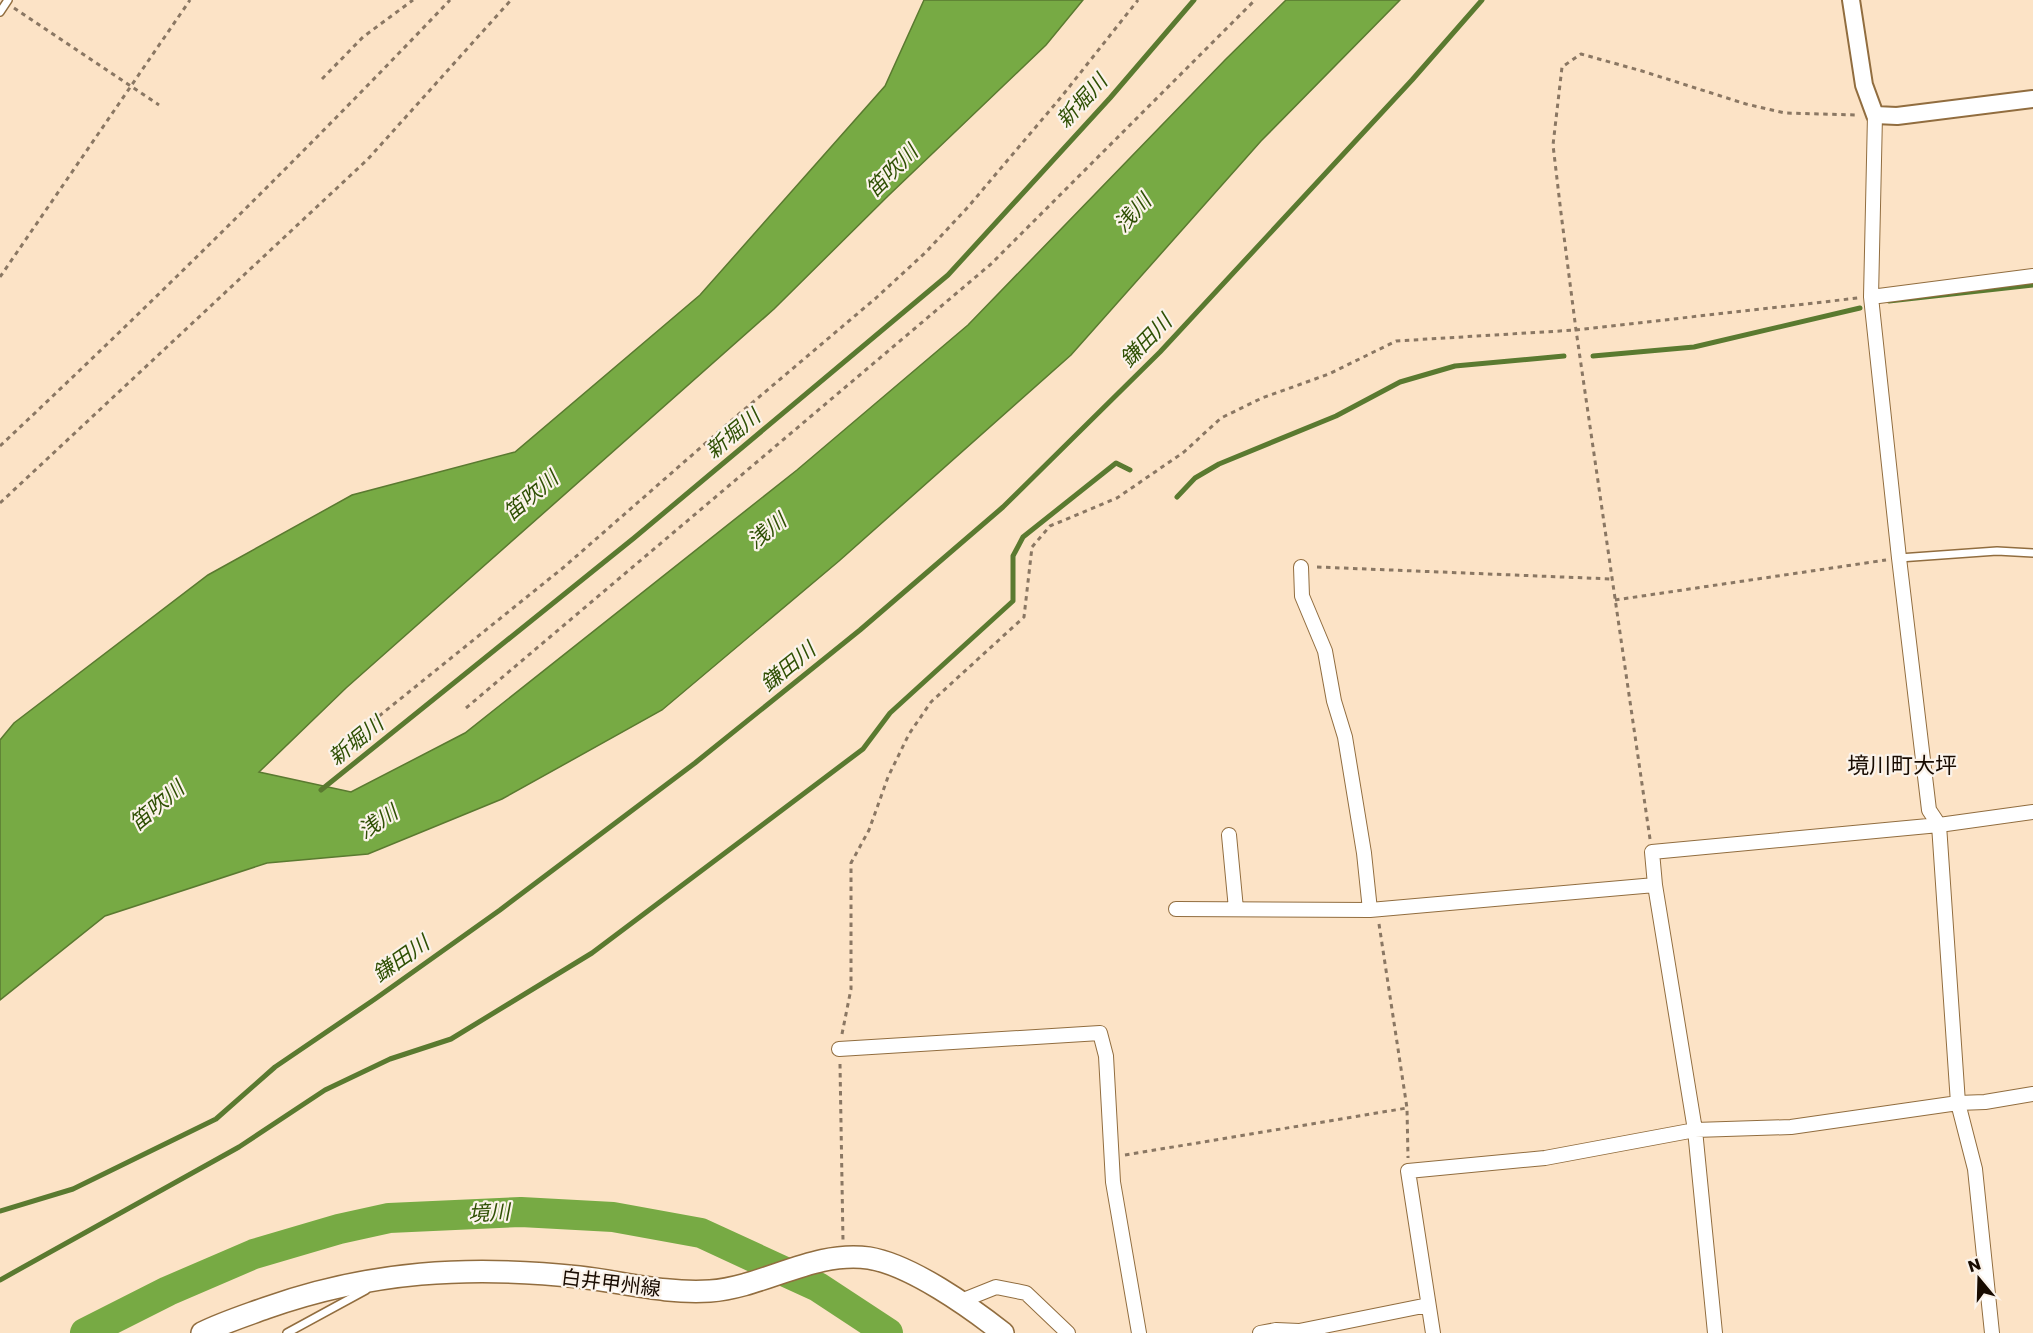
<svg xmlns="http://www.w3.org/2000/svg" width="2033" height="1333" font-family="Poppins,'Noto Sans JP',sans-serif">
<rect width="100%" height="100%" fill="#fce3c6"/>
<!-- water -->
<path fill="#7a4" stroke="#5a7a30" stroke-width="1.5" d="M924,0H1083L1046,45L888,196L774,309L346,688L259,772L351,792L465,733L797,470L968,325L1225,60L1286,0H1400L1261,141L1071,355L839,561L662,710L502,799L368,854L267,863L105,916L0,1000V740L14,723L208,575L352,495L515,452L700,295L885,86Z"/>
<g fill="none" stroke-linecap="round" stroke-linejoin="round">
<!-- stream -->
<path stroke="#5a7a30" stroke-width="5" d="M1889,301L2033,285
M1593,356L1694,347L1860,308
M1177,497L1195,478L1219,464L1336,416L1400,382L1455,366L1564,356
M321,790L634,538L948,275L1110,98L1194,0
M0,1211L73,1189L216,1119L275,1067L375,999L500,910L695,763L860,630L1003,507L1160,352L1412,80L1482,0
M0,1280L239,1147L325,1090L390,1059L451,1039L592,953L863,749L890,713L1013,601V556L1023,537L1116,463L1130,470"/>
<!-- river -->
<path stroke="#7a4" stroke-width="30" d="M85,1333L168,1291L254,1254L339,1229L389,1218L521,1212L613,1217L701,1233L818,1287L888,1333"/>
<defs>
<path id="service" d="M0,12L8,0
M1899,558L1997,551L2033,553
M287,1333L366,1290"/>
<path id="minor" d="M1875,115L1871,297L1899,558L1929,810L1939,825L1958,1103L1975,1169L1992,1333
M1871,297L2033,276
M1301,567L1302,596L1325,651L1334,701L1345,737L1364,853L1370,910
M1229,835L1236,909
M1176,909L1370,910L1655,885
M839,1049L1100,1033L1106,1056L1113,1182L1139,1333
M961,1301L996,1287L1026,1293L1068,1333
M1260,1333L1276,1330L1299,1331L1428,1305
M1433,1333L1408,1171L1545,1158L1695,1130L1791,1127L1958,1103L1985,1102L2033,1094
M1715,1333L1695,1130L1655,885L1652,852L1939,825L2033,812"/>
<path id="tertiary" d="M1851,0L1864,85L1875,115L1897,116L2033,99"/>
<path id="primary" d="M202,1333C222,1323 244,1316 266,1308C371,1271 469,1265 579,1277C623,1282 666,1294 710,1291C764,1287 814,1250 869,1258C911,1265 970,1307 1003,1333"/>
</defs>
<!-- service casing -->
<use href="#service" stroke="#916d3f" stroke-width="10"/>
<!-- minor casing -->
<use href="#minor" stroke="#916d3f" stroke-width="16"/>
<!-- tertiary casing -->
<use href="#tertiary" stroke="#916d3f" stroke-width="20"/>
<!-- primary casing -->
<use href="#primary" stroke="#916d3f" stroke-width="24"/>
<!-- path -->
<path stroke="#8a7763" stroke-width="3" stroke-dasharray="4.5 4.5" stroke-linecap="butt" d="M14,8L159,105
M322,79L363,37L413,0
M0,277L190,0
M0,446C154,301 304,153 450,0
M0,503L368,159L511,0
M1317,567L1612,579
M1615,600L1886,560
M466,708L991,264L1255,0
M358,733L564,567L739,414L876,298L926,252L968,207L1062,96L1138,0
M1650,839L1576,330L1561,213L1553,145L1562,67L1581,54L1642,71L1746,104L1785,113L1859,115
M1379,924L1407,1108L1408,1158
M842,1034L851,989V863L869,830L888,777L909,734L931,702L1024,617L1032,547L1050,526L1117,498L1184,452L1221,418L1262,398L1329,374L1396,341L1576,330L1858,298
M840,1064L843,1241
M1125,1155L1407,1108"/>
<!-- service -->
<use href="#service" stroke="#fff" stroke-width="7"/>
<!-- minor -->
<use href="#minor" stroke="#fff" stroke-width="14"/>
<!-- tertiary -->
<use href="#tertiary" stroke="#fff" stroke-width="16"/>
<!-- primary -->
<use href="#primary" stroke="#fff" stroke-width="21"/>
</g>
<g text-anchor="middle" stroke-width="4.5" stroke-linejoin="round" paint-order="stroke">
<!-- street labels -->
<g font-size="20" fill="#180b00" stroke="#fbf3ea">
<text transform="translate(611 1283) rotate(7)" y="7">白井甲州線</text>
</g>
<!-- water labels -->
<g font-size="21" font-style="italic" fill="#2f5004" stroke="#fbf3ea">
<text transform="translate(1082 101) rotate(-48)" y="7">新堀川</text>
<text transform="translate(892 171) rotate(-45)" y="7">笛吹川</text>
<text transform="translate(1133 213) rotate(-47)" y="7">浅川</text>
<text transform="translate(1146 341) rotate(-46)" y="7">鎌田川</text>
<text transform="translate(733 434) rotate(-40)" y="7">新堀川</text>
<text transform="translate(531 496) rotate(-40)" y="7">笛吹川</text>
<text transform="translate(767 531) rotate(-38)" y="7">浅川</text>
<text transform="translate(788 667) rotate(-39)" y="7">鎌田川</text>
<text transform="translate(356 741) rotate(-39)" y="7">新堀川</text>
<text transform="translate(157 806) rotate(-40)" y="7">笛吹川</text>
<text transform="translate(378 822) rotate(-33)" y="7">浅川</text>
<text transform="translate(401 959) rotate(-35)" y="7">鎌田川</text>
<text transform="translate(489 1213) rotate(-3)" y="7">境川</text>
</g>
<!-- quarter labels -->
<g font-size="22" fill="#180b00" stroke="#fbf3ea">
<text x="1902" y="773">境川町大坪</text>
</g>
</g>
<!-- north arrow -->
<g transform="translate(1979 1279) rotate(341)" stroke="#fbf3ea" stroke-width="4.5" paint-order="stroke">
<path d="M0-4.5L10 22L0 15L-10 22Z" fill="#180b00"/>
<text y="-9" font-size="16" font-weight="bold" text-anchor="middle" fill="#180b00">N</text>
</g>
</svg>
